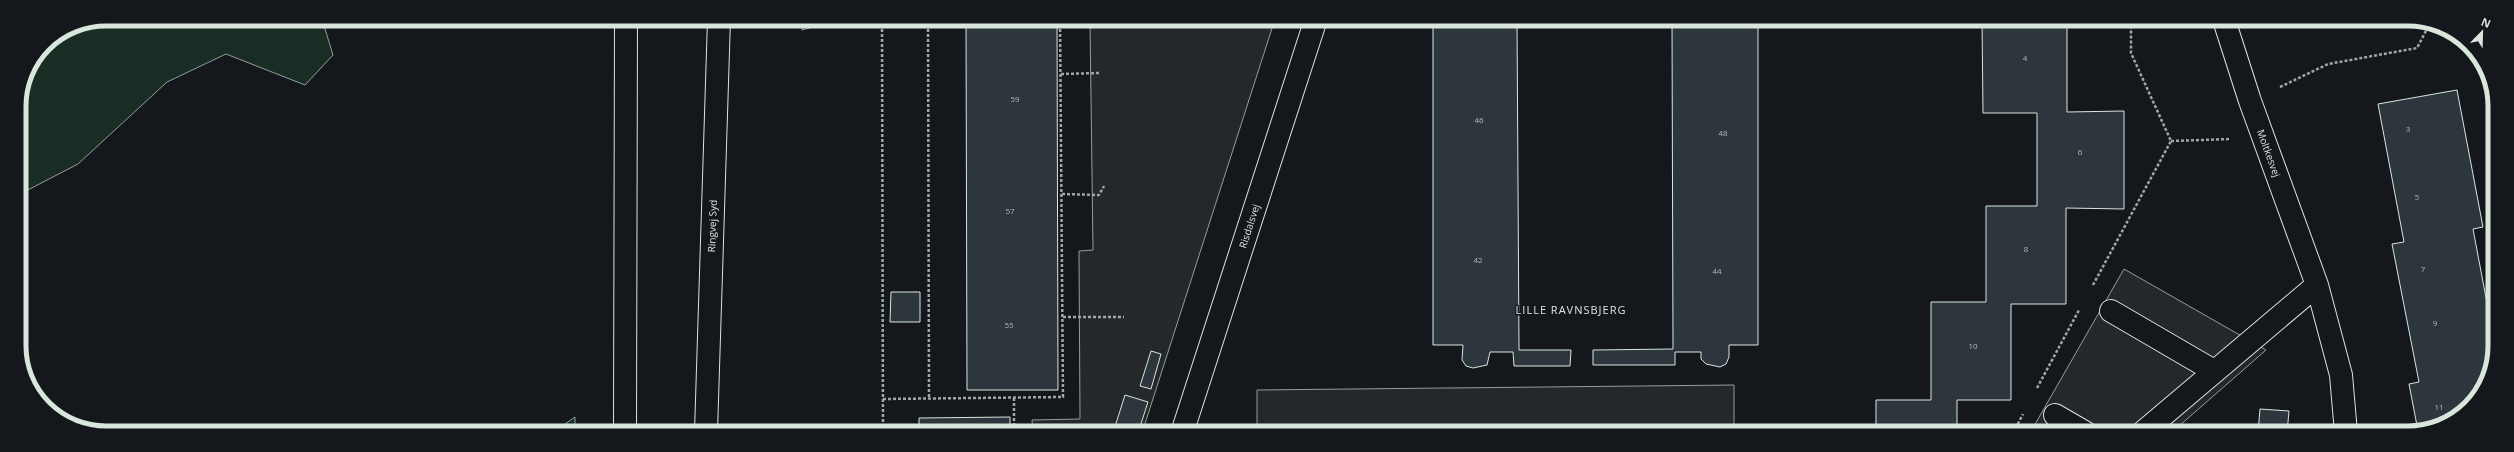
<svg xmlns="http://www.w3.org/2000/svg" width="2514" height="452" font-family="'Open Sans',sans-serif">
<rect width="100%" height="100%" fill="#14181c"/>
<!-- green -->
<path fill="#1a2d24" stroke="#939e99" d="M106,19H322L333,55L305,85L226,54L167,82L78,164L20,194C19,136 6,53 73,26C83,22 96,21 106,19Z
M802,19H841L802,30Z
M575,417V432H554Z"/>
<!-- parking -->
<path fill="#24282b" stroke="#939e99" d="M1196,19H1275L1142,433H1033L1032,420L1080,419L1079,251L1093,250L1090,22H1196Z
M2124,269L2266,350L2171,433H2030Z
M1734,385V433H1257V390Z"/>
<!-- building -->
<path fill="#2c363c" stroke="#d8e6dc" d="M966,19H1057L1058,390H967Z
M1517,19L1519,350H1571L1570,366H1514L1513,352H1490L1487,365L1473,368L1466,366L1462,360L1463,345H1433V20Z
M1672,20H1758V345H1729V357L1726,364L1720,367L1706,364L1701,359V352H1675V365H1593V350L1673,349Z
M1982,20H2067V112L2124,111V209L2066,208V304H2011V400H1957V433H1876V400H1931V302H1986V206H2037V113H1983Z
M2457,90L2483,227L2473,229L2494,340V358L2483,389L2465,412L2441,426L2418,431L2409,384L2419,382L2392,244L2404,242L2378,104Z
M891,292H920V322H890Z
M1151,351L1161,354L1151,389L1140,386Z
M1125,395L1148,402L1138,433H1113Z
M2260,409L2289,411L2287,433H2258Z
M1010,417V433L919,432V418Z"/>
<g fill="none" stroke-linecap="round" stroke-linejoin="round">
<defs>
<path id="street" d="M2224,20L2250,101L2317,285L2341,375L2346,433
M2111,311L2214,371
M2055,415L2086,433
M1182,433L1316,19
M2142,433L2317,285"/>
<path id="secondary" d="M625,432L626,19
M706,432L719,19"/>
</defs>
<!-- street casing -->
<use href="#street" stroke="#d8e6dc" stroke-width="24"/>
<!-- secondary casing -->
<use href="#secondary" stroke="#d8e6dc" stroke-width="24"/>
<!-- path -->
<path stroke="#9da8a2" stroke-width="2.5" stroke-dasharray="3 2" stroke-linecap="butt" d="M882,19L883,432
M904,19L928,20
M928,19L929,398
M1061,74L1100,73
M2280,87L2328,64L2417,48L2429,25
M2171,141L2230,139
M1062,194L1099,195L1104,186
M2093,285L2171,141L2131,53V20
M1063,317H1124
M2037,388L2079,310
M1014,398V433
M883,399L1063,397L1060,19
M2013,433L2023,414"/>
<!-- street -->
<use href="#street" stroke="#14181c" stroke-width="22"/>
<!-- secondary -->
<use href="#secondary" stroke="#14181c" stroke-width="22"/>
</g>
<g text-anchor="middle" stroke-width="3" stroke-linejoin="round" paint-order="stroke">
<!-- number labels -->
<g font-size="8" fill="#adbab4">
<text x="2025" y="61">4</text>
<text x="1015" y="102">59</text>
<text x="1479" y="123">46</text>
<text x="2408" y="132">3</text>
<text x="1723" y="136">48</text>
<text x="2080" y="155">6</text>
<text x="2417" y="200">5</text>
<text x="1010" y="214">57</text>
<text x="2026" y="252">8</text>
<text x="1478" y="263">42</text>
<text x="2423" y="272">7</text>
<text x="1717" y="274">44</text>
<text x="2435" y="326">9</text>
<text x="1009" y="328">55</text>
<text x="1973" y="349">10</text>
<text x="2439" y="410">11</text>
</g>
<!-- street labels -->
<g font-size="10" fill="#d8e6dc" stroke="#14181c">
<text transform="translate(2269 153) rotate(70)" y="4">Moltkesvej</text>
<text transform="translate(712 226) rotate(-88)" y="4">Ringvej Syd</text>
<text transform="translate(1249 226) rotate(-72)" y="4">Risdalsvej</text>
</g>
<!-- neighbourhood labels -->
<g font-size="11" letter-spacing="1" fill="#d8e6dc" stroke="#14181c">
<text x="1571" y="314">LILLE RAVNSBJERG</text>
</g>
</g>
<!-- crop -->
<path d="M0 0H2514V452H0ZM106 26H2408A80 80 0 0 1 2488 106V346A80 80 0 0 1 2408 426H106A80 80 0 0 1 26 346V106A80 80 0 0 1 106 26Z" fill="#14181c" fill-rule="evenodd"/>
<path fill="none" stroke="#d8e6dc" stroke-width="5" d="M106 26H2408A80 80 0 0 1 2488 106V346A80 80 0 0 1 2408 426H106A80 80 0 0 1 26 346V106A80 80 0 0 1 106 26Z"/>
<!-- north arrow -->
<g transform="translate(2482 32) rotate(23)" stroke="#14181c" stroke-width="3" paint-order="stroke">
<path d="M0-3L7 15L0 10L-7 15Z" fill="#d8e6dc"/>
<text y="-6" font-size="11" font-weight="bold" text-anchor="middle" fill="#d8e6dc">N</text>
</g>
</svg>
